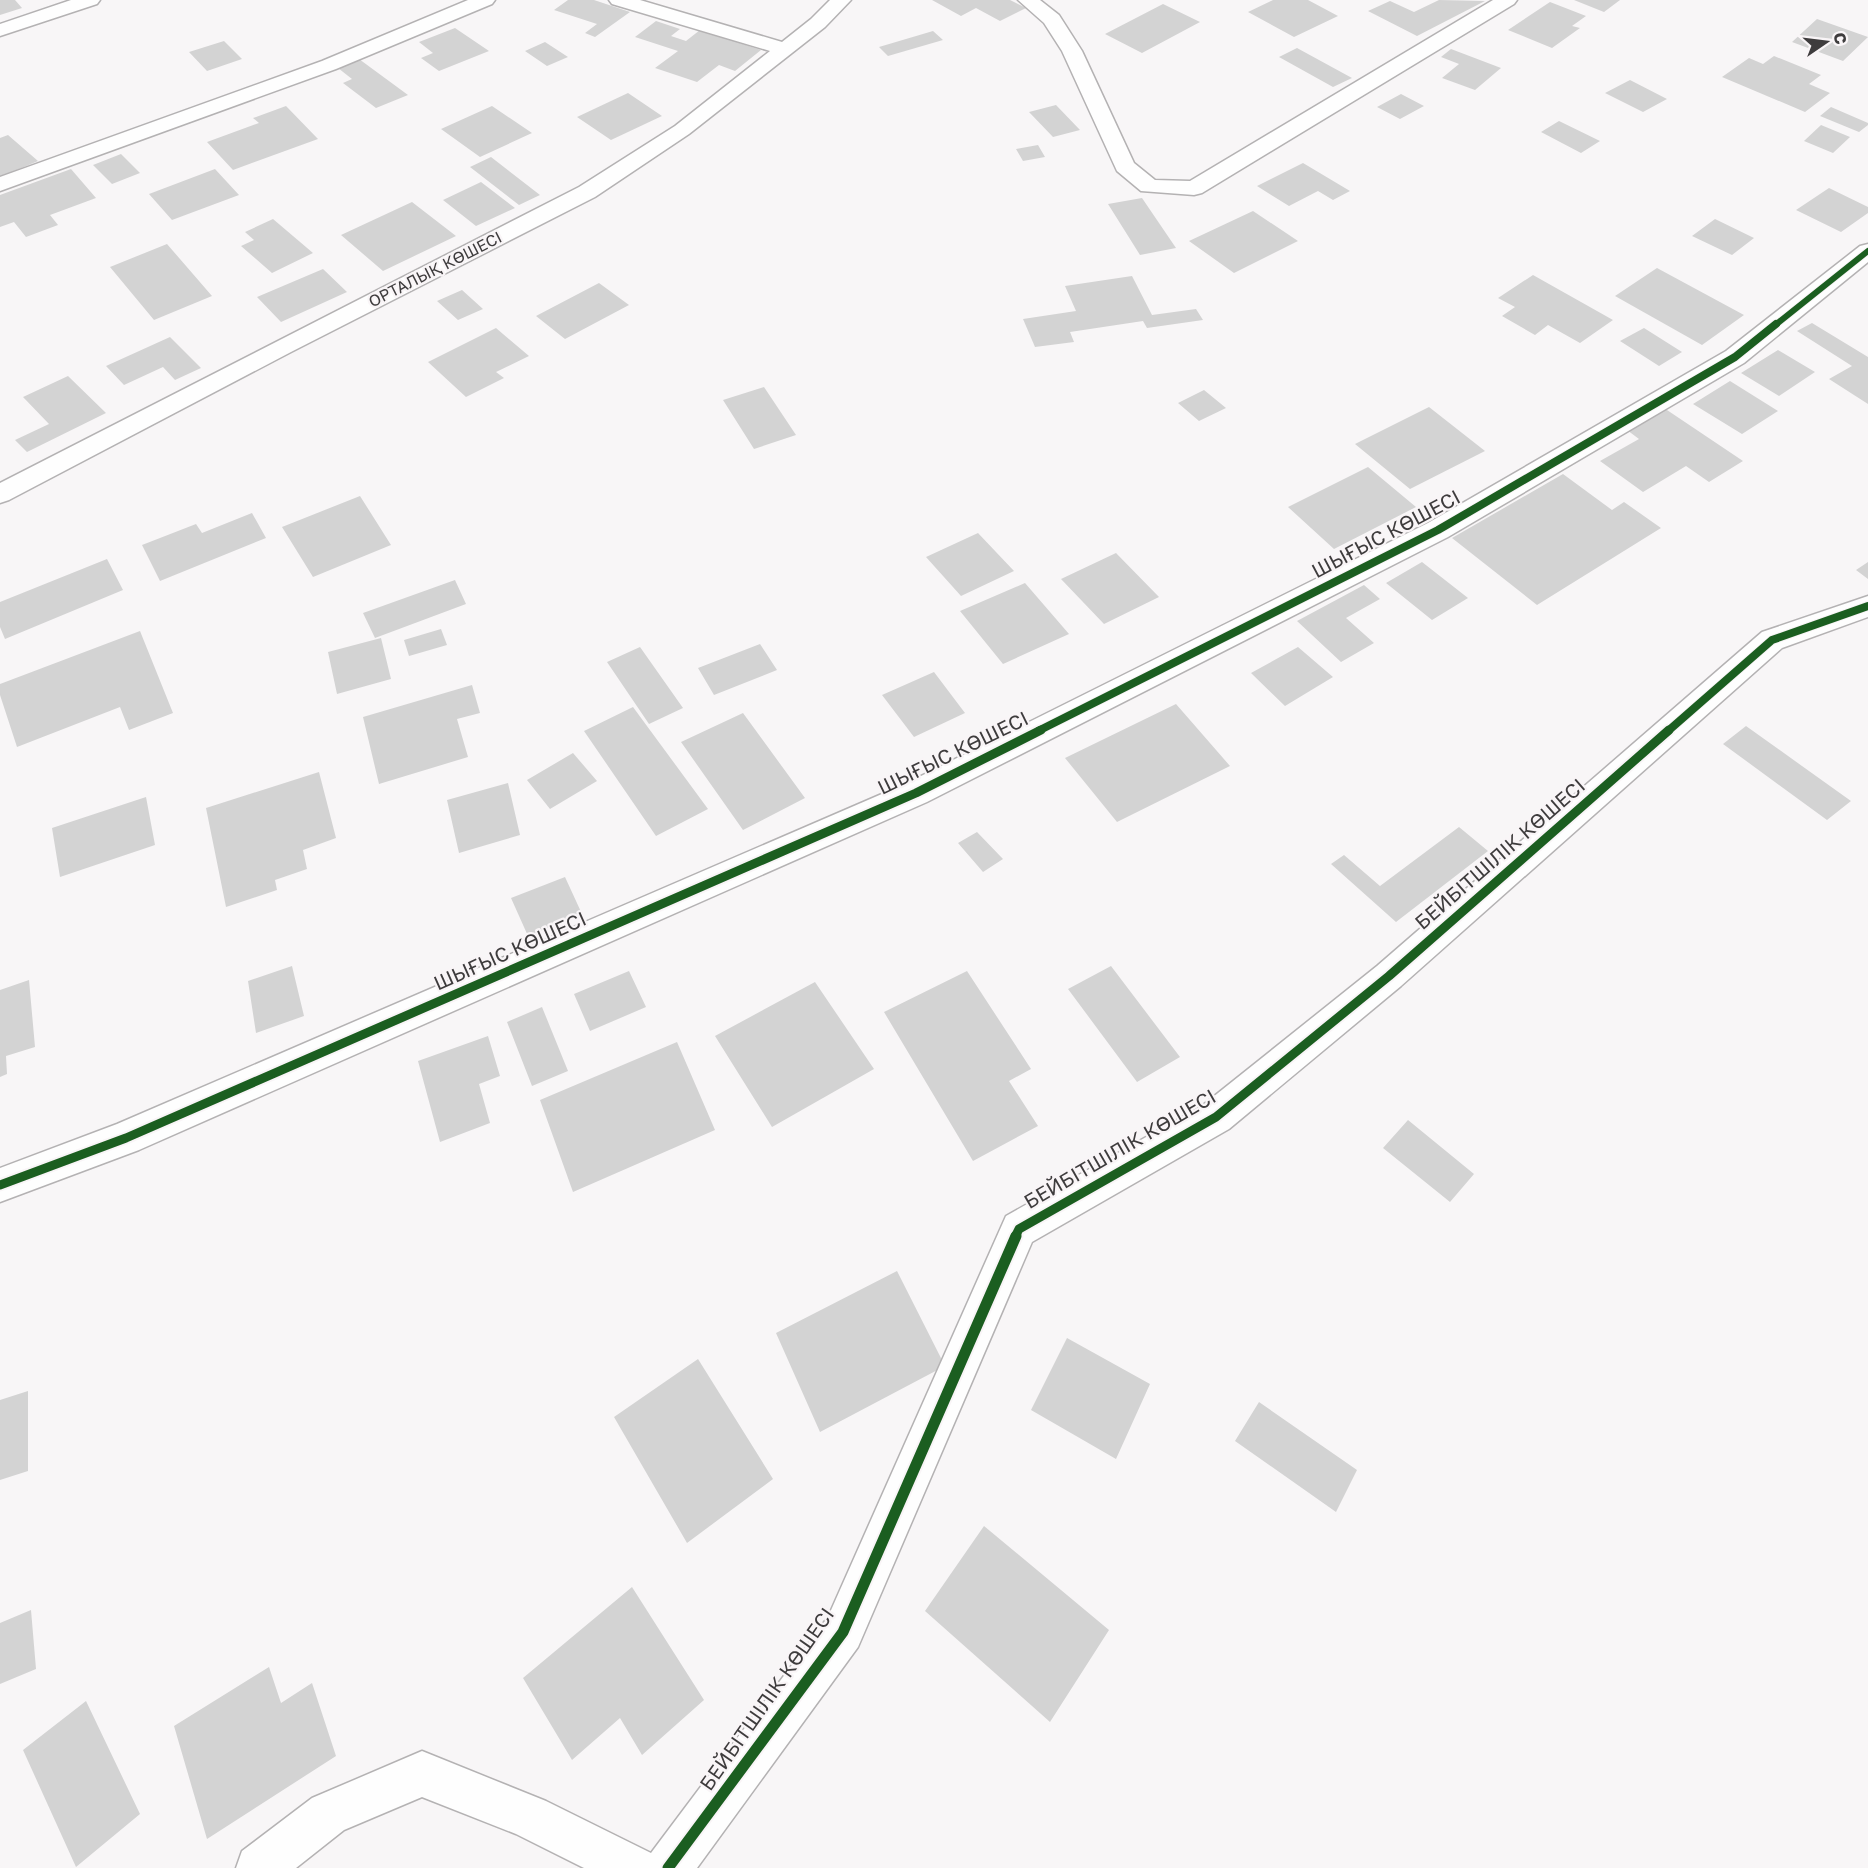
<svg xmlns="http://www.w3.org/2000/svg" width="1868" height="1868" font-family="'Golos Text',sans-serif">
<rect width="100%" height="100%" fill="#f8f6f7"/>
<!-- building -->
<path fill="#d3d3d3" d="M0,0H15L22,8L0,15Z
M568,0H594L630,12L595,37L585,33L597,24L554,10Z
M932,0H1010L1026,8L1000,21L976,8L961,16Z
M1273,0H1308L1338,16L1294,37L1248,12Z
M1439,0L1485,1L1417,36L1368,11L1390,1L1414,12Z
M1574,0H1620L1604,12Z
M1550,2L1586,16L1572,26L1580,28L1552,48L1508,30Z
M1163,4L1200,22L1142,53L1105,34Z
M1817,19L1868,37L1843,61L1792,42Z
M656,21L680,29L671,36L686,41L700,30L761,50L735,71L719,65L697,82L655,68L678,51L635,37Z
M455,28L489,51L439,71L421,58L433,53L419,42Z
M933,31L943,40L888,56L879,47Z
M224,41L242,59L207,71L189,52Z
M545,42L568,57L547,66L525,51Z
M1297,48L1352,78L1333,87L1279,57Z
M1451,49L1501,68L1475,90L1442,78L1459,64L1441,57Z
M1774,56L1821,75L1809,84L1830,93L1805,112L1722,77L1749,58L1763,64Z
M359,59L408,95L376,108L343,83L352,79L338,68Z
M1630,80L1667,99L1643,112L1605,93Z
M628,93L662,116L611,140L577,117Z
M1401,94L1424,106L1400,119L1377,107Z
M1056,105L1080,130L1053,137L1029,112Z
M286,106L318,139L233,170L207,142L259,123L253,118Z
M492,106L532,133L480,157L441,129Z
M1831,107L1868,123V125L1859,132L1820,116Z
M1559,121L1600,141L1581,153L1541,132Z
M1821,125L1850,137L1833,153L1804,141Z
M8,135L38,161L0,177V138Z
M1038,145L1045,157L1023,161L1016,149Z
M121,154L140,173L112,184L93,165Z
M491,157L540,195L519,205L470,167Z
M1303,163L1350,191L1333,200L1318,191L1289,206L1257,186Z
M71,169L96,198L50,215L58,225L26,237L14,222L0,227V195Z
M215,169L239,195L172,220L149,194Z
M481,182L515,208L476,226L443,200Z
M1829,188L1868,207V213L1841,232L1796,210Z
M1142,198L1176,248L1140,255L1108,204Z
M412,202L456,236L383,271L341,235Z
M1253,211L1298,241L1234,273L1189,241Z
M273,219L313,253L272,273L241,246L254,240L245,232Z
M1715,219L1754,238L1732,255L1692,236Z
M167,244L212,296L154,320L110,267Z
M1657,268L1744,315L1702,345L1615,296Z
M323,269L347,292L281,322L257,297Z
M1533,275L1613,320L1580,343L1548,325L1535,335L1502,316L1515,307L1498,298Z
M1132,276L1152,315L1196,309L1203,320L1147,328L1143,321L1070,332L1074,342L1035,347L1023,319L1076,311L1065,286Z
M599,283L629,305L565,339L536,316Z
M462,290L483,309L458,320L437,301Z
M1812,323L1868,357V404L1829,379L1852,366L1797,331Z
M496,328L529,356L496,372L504,378L466,397L428,362Z
M1644,328L1682,352L1659,366L1620,341Z
M170,337L201,368L175,380L163,367L124,385L106,366Z
M1778,350L1815,372L1779,396L1741,373Z
M68,376L106,413L27,452L15,440L49,424L23,397Z
M1730,381L1778,411L1742,434L1693,404Z
M764,387L796,435L754,449L723,400Z
M1204,390L1226,408L1199,421L1178,403Z
M1429,407L1485,451L1410,489L1355,444Z
M1664,408L1743,461L1709,482L1686,466L1643,492L1600,461L1639,439L1627,430Z
M1368,467L1416,507L1334,549L1288,507Z
M1563,474L1612,510L1624,502L1661,528L1537,605L1452,538Z
M360,496L391,545L313,577L282,527Z
M252,513L266,538L160,581L142,545L196,524L202,533Z
M978,533L1014,571L961,596L926,557Z
M1116,553L1159,597L1104,624L1061,579Z
M107,559L123,590L5,639L0,627V602Z
M1422,562L1468,598L1432,620L1386,583Z
M1868,562V579L1856,570Z
M455,580L466,604L375,638L363,613Z
M1025,583L1069,634L1003,664L960,611Z
M1364,585L1380,599L1346,618L1374,643L1341,662L1297,621Z
M441,629L447,645L409,656L404,640Z
M140,631L173,713L129,730L120,707L17,747L0,695V684Z
M381,638L391,679L337,694L328,652Z
M760,644L777,670L714,695L698,668Z
M640,647L683,708L649,724L607,662Z
M1298,647L1333,677L1285,706L1251,673Z
M934,672L965,713L914,737L882,695Z
M472,685L480,713L457,719L468,757L379,784L363,717Z
M1176,704L1230,766L1117,822L1065,758Z
M633,707L708,809L656,836L584,731Z
M743,713L805,798L743,830L681,742Z
M1746,726L1851,801L1827,820L1723,744Z
M573,753L597,781L550,809L527,780Z
M319,772L336,838L303,850L307,869L275,880L277,890L226,907L206,808Z
M508,783L520,835L459,853L447,800Z
M146,797L155,845L60,877L52,828Z
M1459,827L1488,851L1396,922L1331,864L1344,855L1380,886Z
M977,832L1003,859L983,872L958,843Z
M565,877L582,914L528,936L511,898Z
M292,966L304,1016L256,1033L248,981Z
M1111,966L1180,1057L1137,1082L1068,989Z
M629,971L646,1007L590,1031L574,994Z
M967,971L1031,1069L1009,1081L1038,1126L973,1161L884,1012Z
M29,980L35,1047L6,1056L7,1074L0,1077V990Z
M815,982L874,1069L772,1127L715,1036Z
M542,1007L568,1071L532,1086L507,1022Z
M488,1036L500,1076L479,1084L490,1123L440,1142L418,1061Z
M677,1042L715,1130L573,1192L540,1100Z
M1408,1120L1474,1174L1450,1202L1383,1148Z
M897,1271L945,1366L820,1432L776,1333Z
M1067,1338L1150,1384L1116,1459L1031,1410Z
M698,1359L773,1479L687,1543L614,1417Z
M28,1391V1471L0,1480V1400Z
M1259,1402L1357,1470L1336,1512L1235,1441Z
M984,1526L1109,1630L1050,1722L925,1611Z
M632,1587L704,1700L642,1755L620,1718L572,1760L523,1678Z
M31,1610L36,1669L0,1684V1623Z
M269,1667L281,1703L312,1683L336,1756L207,1839L174,1726Z
M86,1701L140,1814L76,1867L23,1750Z"/>
<g fill="none" stroke-linecap="round" stroke-linejoin="round">
<defs>
<path id="minor" d="M71,0H100L97,4L0,36V24Z
M468,0H495L492,4L336,69L0,191V177L322,61Z
M609,0H640L782,42L811,19L830,0H851L825,27L689,134L595,197L291,352L9,500L0,503V483L579,187L675,126L770,51L612,4Z
M1018,0H1040L1059,15L1082,51L1134,163L1155,180L1190,181L1493,0H1517L1514,4L1202,193L1194,195L1141,191L1117,171L1062,51L1044,23Z
M1868,244V262L1744,363L1448,537L927,802L139,1150L0,1202V1168L117,1124L905,784L1428,523L1726,351L1860,246Z
M1868,596V617L1782,648L1401,986L1229,1129L1032,1242L858,1647L697,1868H584L516,1834L422,1797L344,1830L296,1868H236L242,1851L312,1798L422,1751L546,1801L651,1853L828,1617L1006,1216L1203,1105L1377,966L1762,632Z"/>
</defs>
<!-- minor casing -->
<use href="#minor" stroke="#b4b2b3" stroke-width="3"/>
<!-- minor -->
<use href="#minor" fill="#fefefe" fill-rule="evenodd"/>
<defs>
<path id="cycleway-far3" d="M1774,326L1868,251"/>
<path id="cycleway-far2" d="M1038,731L1438,530L1735,357L1776,324
M1668,731L1772,640L1868,606"/>
<path id="cycleway-far1" d="M0,1185L126,1138L916,793L1041,730
M1015,1237L1019,1229L1216,1117L1389,976L1669,730"/>
<path id="cycleway" d="M668,1868L843,1632L1016,1236"/>
</defs>
<!-- cycleway-far3 casing -->
<use href="#cycleway-far3" stroke="#f9f5f7" stroke-width="8"/>
<!-- cycleway-far2 casing -->
<use href="#cycleway-far2" stroke="#f9f5f7" stroke-width="10"/>
<!-- cycleway-far1 casing -->
<use href="#cycleway-far1" stroke="#f9f5f7" stroke-width="13"/>
<!-- cycleway casing -->
<use href="#cycleway" stroke="#f9f5f7" stroke-width="15"/>
<!-- cycleway-far3 -->
<use href="#cycleway-far3" stroke="#1b5e20" stroke-width="6"/>
<!-- cycleway-far2 -->
<use href="#cycleway-far2" stroke="#1b5e20" stroke-width="8"/>
<!-- cycleway-far1 -->
<use href="#cycleway-far1" stroke="#1b5e20" stroke-width="9"/>
<!-- cycleway -->
<use href="#cycleway" stroke="#1b5e20" stroke-width="11"/>
</g>
<g text-anchor="middle" stroke-width="4.5" stroke-linejoin="round" paint-order="stroke">
<!-- far-street labels -->
<g font-size="16" fill="#3e3c3d" stroke="#f9f5f7">
<text transform="translate(435 269) rotate(-27)" y="6">ОРТАЛЫҚ КӨШЕСІ</text>
</g>
<!-- street labels -->
<g font-size="20" fill="#3e3c3d" stroke="#f9f5f7">
<text transform="translate(1386 534) rotate(-28)" y="7">ШЫҒЫС КӨШЕСІ</text>
<text transform="translate(953 753) rotate(-26)" y="7">ШЫҒЫС КӨШЕСІ</text>
<text transform="translate(1500 854) rotate(-41)" y="7">БЕЙБІТШІЛІК КӨШЕСІ</text>
<text transform="translate(510 951) rotate(-24)" y="7">ШЫҒЫС КӨШЕСІ</text>
<text transform="translate(1120 1149) rotate(-30)" y="7">БЕЙБІТШІЛІК КӨШЕСІ</text>
<text transform="translate(767 1699) rotate(-55)" y="7">БЕЙБІТШІЛІК КӨШЕСІ</text>
</g>
</g>
<!-- north arrow -->
<g transform="translate(1826 42) rotate(76)" stroke="#f9f5f7" stroke-width="4.5" paint-order="stroke">
<path d="M0-4.5L10 22L0 15L-10 22Z" fill="#3e3c3d"/>
<text y="-9" font-size="16" font-weight="bold" text-anchor="middle" fill="#3e3c3d">С</text>
</g>
</svg>
